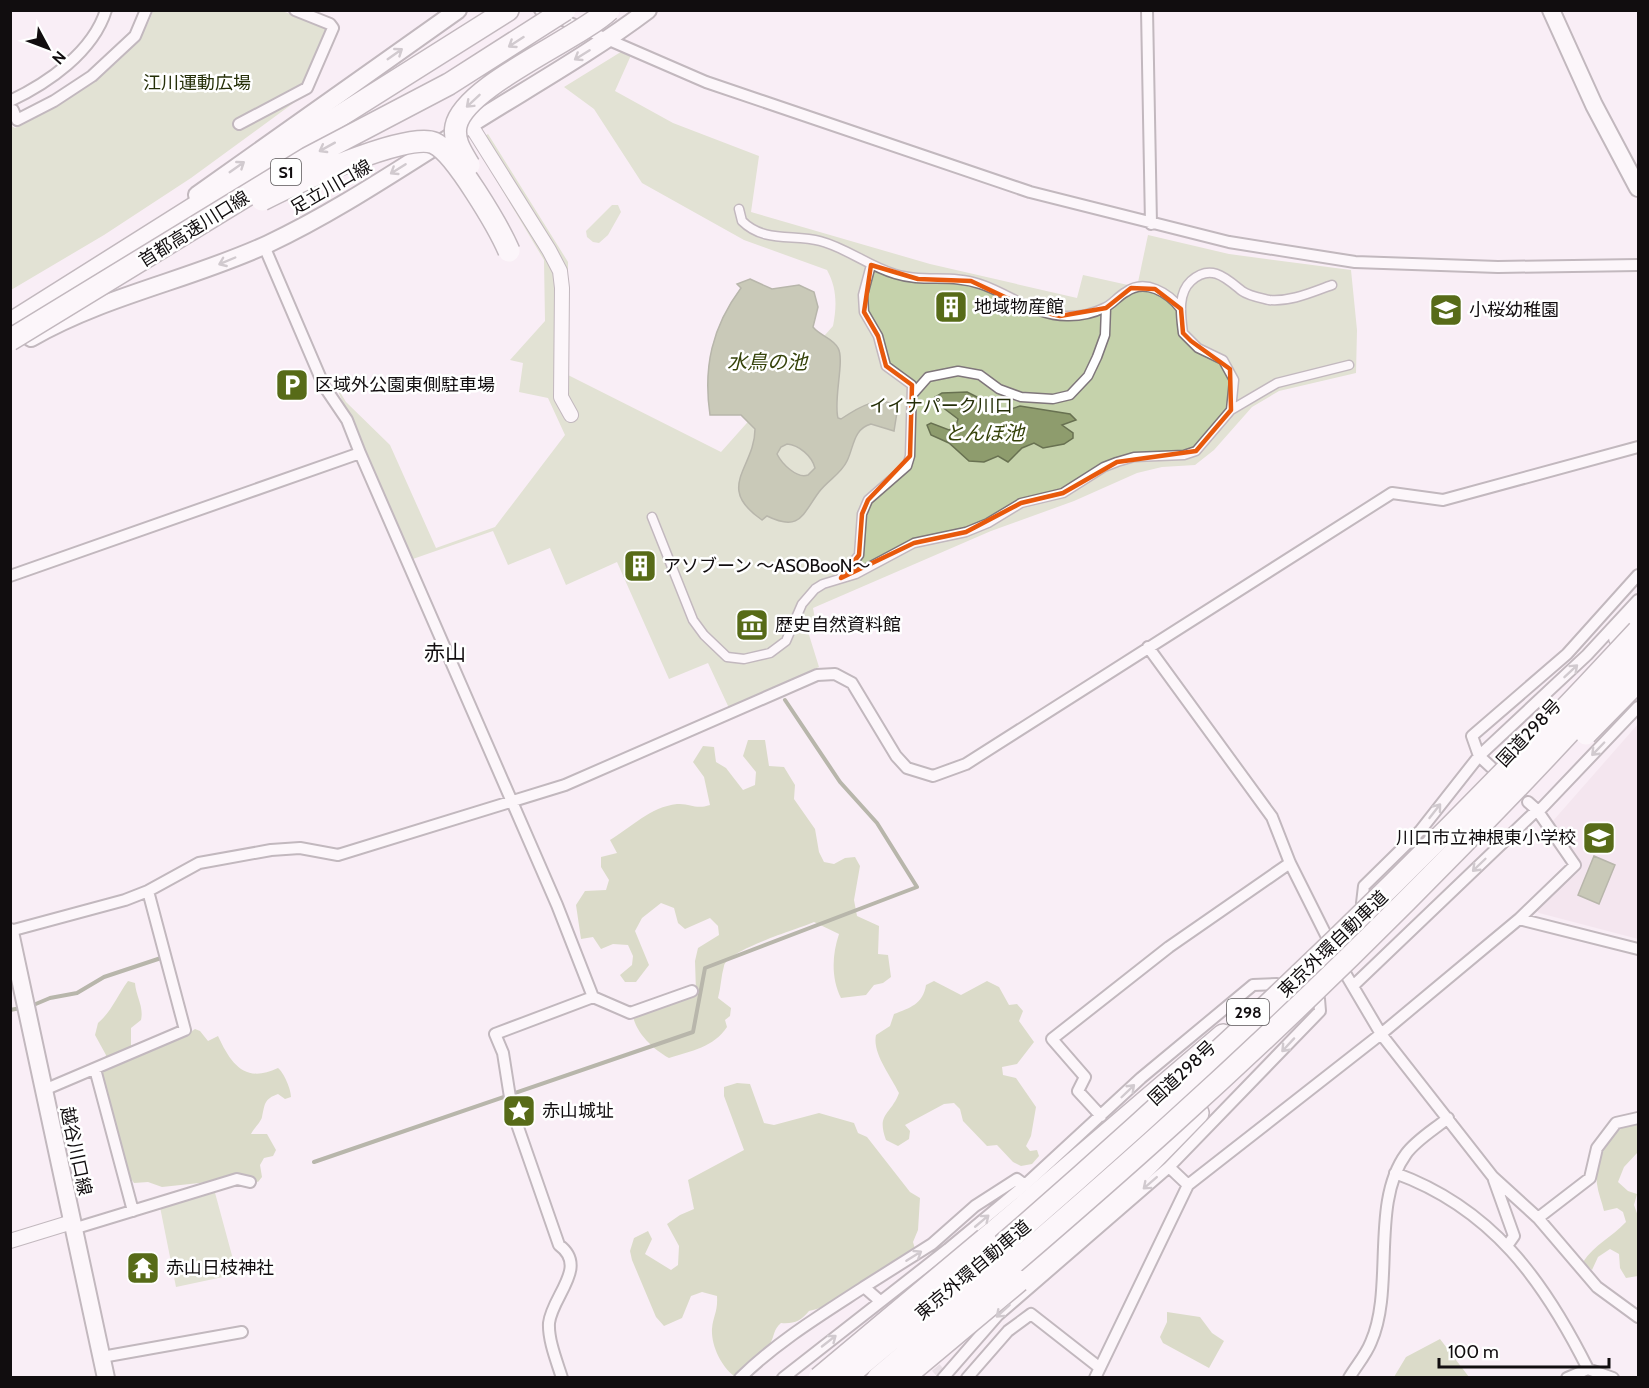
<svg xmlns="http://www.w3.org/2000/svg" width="1649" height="1388" font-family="Cabin,'Noto Sans JP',sans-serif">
<rect width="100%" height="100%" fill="#f9eef5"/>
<!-- built -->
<path fill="#eedce7" d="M1638,724V939L1539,913L1535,909L1580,871L1582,866L1566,847L1552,822Z"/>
<!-- green -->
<path fill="#c5d2ab" d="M153,11H282L328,27L303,96L191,178L104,235L11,290L10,125L15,128C62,103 136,64 153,11Z
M624,50L632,53L615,91L673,123L759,156L751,212L930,264L1077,298L1083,275L1137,287L1148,235L1229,254L1351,270L1357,330L1356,373L1279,391L1252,407L1214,450L1195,465L1162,467L1137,473L1074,501L991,531L813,608L815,619L805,622L819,667L729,708L708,663L669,679L617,562L566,585L550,548L508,565L493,531L410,560L335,384L346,402L390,445L436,548L495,527L565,435L548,398L519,392L523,363L510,360L545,321L544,260L474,143L488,134L568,262V375L721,452L833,326C837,306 837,288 827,270L744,240L642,183L594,109L564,87Z
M612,205H618L621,212L608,235L599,243L593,242L587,237L586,231Z
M214,1189L237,1274L176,1287L160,1207Z"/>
<!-- forest -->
<path fill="#b5c493" d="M748,740H765L769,766L784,767L795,785L794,799L815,829L819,852L824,862L834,864L845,858L855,857L860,866L854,900L857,916L879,926L878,954L888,955L891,977L883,983L874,985L866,995L841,998C831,978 832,955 839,934L814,922C798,929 727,950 724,966C721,976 721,987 718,998L731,1008L730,1016L725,1020L727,1027C714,1047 691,1051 669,1058C654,1050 636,1033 633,1016L696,992L695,961L698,948L719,935L718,926L710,918L685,929L678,923L674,908L661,903L642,918L635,931L649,965L636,982H625L620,975L632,965L633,956L628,945L613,944L601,949L593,937L581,939L576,905L585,891L606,890L609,880L601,867V857L617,853L610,840C632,827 650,807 677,804C691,803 695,810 710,805L704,777L693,762L703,746L714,747L716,762L726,768L743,790L755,785L756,772L743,756Z
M128,981L135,983C136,997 144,1006 141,1020L131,1028V1047L145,1049L179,1030L183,1037L195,1029L200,1031L208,1041L218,1036C231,1064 245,1084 278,1068C284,1073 291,1089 291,1097L285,1099L278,1094C264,1099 265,1104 262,1117C261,1122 254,1128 251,1134H267L276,1150L273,1156L264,1158L260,1165L262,1177L258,1182L237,1175L218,1181L162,1187L148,1182L134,1183L125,1170L100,1075L106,1055L95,1035L98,1023C112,1011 117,996 128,981Z
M934,981L961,995L987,981L999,987L1009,1005L1017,1004L1023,1011L1019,1021L1034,1042L1017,1064L1002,1067L1003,1075L1016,1078L1036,1107L1031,1136L1026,1146L1030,1151L1037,1150L1039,1156L1032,1164L1021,1166L1013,1162L997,1145L987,1146L963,1121L960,1109L954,1103L944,1104L905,1125L910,1131L909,1139L898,1146L886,1140C876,1113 891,1115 899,1093C891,1076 872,1053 876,1035L890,1026L894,1014C910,1008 923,1004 926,985Z
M737,1083L750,1084L764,1123L774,1125L819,1113L854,1123L858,1133L867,1137L910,1192L920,1198L918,1230L913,1242L915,1249C900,1258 885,1266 870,1276C851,1288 832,1307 809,1311C801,1321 794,1324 781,1323C773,1330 775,1335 770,1344C767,1350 739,1374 734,1376C721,1366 711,1345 712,1329C713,1316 718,1312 717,1296L702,1292L691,1296L682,1318L664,1326L656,1317L632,1260L630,1251L634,1238L648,1231L652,1239L645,1254L671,1270L678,1265L679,1246L667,1224L680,1215L694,1209L688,1180L744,1150L724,1096V1087Z
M1632,1122H1638V1152L1624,1167L1618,1182L1628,1191L1637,1194L1634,1205L1638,1216V1276L1626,1278L1620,1268L1619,1254L1610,1249L1598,1257L1592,1270L1583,1262C1594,1245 1612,1237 1626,1222L1623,1212L1617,1208L1604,1211C1602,1202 1598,1193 1597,1184C1594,1157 1609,1133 1632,1122Z
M1167,1312L1200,1317L1212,1333L1224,1341L1209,1368L1163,1343L1160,1337L1167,1322Z
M1440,1339L1469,1377H1394L1406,1357Z"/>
<!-- water -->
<path fill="#8e9c6d" stroke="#687151" stroke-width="1.5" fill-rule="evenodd" d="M750,279L772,289L799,285L814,292L818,307L813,327C820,336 833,338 838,348C845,360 833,400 838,418L841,419C859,407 878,395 898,406L894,431L871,424C853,429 854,447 847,461C841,474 828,480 819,492C802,515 800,532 767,516L762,520C714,487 755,468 755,429L741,415H710C703,367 712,327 741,288L737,284ZM787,444C799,445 812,456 815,468L808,475C797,479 782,464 777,454L781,447Z
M967,392L1005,411L1020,406L1070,414L1076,420L1062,425L1073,433V438L1064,444L1043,448L1034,443L1022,448L1008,462L998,456L984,462L969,461L949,443L931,435L927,425L931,423L949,430L956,427L958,419L937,403L935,397L942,393Z
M1594,856L1615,865L1599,904L1578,895Z"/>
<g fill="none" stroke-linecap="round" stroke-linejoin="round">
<!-- stream -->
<path stroke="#687151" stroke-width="4" d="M31,1006L50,998L77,993L104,977L161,958
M10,1010L21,1008
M314,1162L693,1032L705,968L917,887L877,823L840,782L785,700"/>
<!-- minor-tunnel -->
<path stroke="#d6ccd2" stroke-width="10" stroke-dasharray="10 5" stroke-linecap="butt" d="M926,1356L944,1377"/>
<defs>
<path id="pedestrian" d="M739,209L742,221C764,243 793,234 820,241C847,248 868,266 895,274C923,283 952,274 980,284C1011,294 1035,317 1069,316C1080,316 1094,313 1104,308C1112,305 1118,296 1126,292C1145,278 1169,293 1181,309
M913,394L928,377L958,371L980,375L999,389L1021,397L1053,399L1070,395L1088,376L1097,357L1105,335L1106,308
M1231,410L1277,383L1349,365
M652,517L693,620L704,635L727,657L744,659L770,653L786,641L802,604L815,589L823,584L856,574L914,543L966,532L988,523L1021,503L1063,493L1104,467L1117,462L1134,457L1184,455L1196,451L1231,410L1234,380L1223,360L1198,348L1183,333C1181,316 1177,294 1191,281C1211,263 1226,278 1242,291C1249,296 1261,298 1269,300C1291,302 1312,292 1332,285
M841,577L859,555L862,514L868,500L907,466L910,456L912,385L886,366L878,336L864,312L863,295L871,265"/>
<path id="minor" d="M540,10L706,82L1030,192L1229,242L1355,262L1498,267L1638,265
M1147,10L1151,224
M10,101C48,83 93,52 106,10
M13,110L17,120L54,101L92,76L135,36L146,10
M239,124L307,88L333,28L330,24L295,10
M264,246L324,386L347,420L360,453
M10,576L360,453L557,905L593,997
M1148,647L1272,817L1290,863L1345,973L1381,1034L1493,1177L1538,1218L1597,1287L1638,1317
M1491,767L1479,756L1472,736L1567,654L1638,575
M1538,812L1638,707
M1362,903L1364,886L1420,831L1479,756L1587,655L1638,600
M1519,919L1638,949
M10,931L125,900L148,891L199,863L271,850L300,848L338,855L565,785L817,675L835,674L852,683L896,756L907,768L933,776L966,764L1392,493L1443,500L1638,447
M1353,986L1537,810
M95,1069L133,1211
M44,1090L185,1030L148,891
M1101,1116L1078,1091L1085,1077L1052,1039L1169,947L1290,863
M1169,1167L1188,1185
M1395,1173C1492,1208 1544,1281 1588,1369L1613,1378
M1494,1180L1514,1236L1507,1246
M1538,1218L1590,1178L1597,1148L1616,1123L1638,1118
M73,1229L237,1179L250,1182
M864,1287L932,1244L975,1206L1017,1179L1025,1185
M102,1357L242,1332
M562,1378C557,1362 548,1340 549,1323C552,1296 589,1267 559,1245L512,1110L503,1053L495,1034L593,997L630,1013L692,991
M740,1378C778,1341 821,1315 864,1287L880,1301
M783,1378L948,1249L1025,1185L1141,1078L1253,985L1277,984
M943,1378L998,1315L1169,1167L1320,1011L1319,999
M967,1378L1008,1331L1031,1314L1100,1368
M1095,1378L1188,1185L1381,1034L1519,919L1575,865L1537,810L1528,802
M1349,1378C1356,1366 1366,1355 1371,1342C1395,1288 1370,1203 1406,1154C1416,1140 1435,1129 1448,1118
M1567,1378L1588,1369"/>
<path id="tertiary" d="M470,124L549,250L560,271L562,288L561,397L571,415
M10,1241L72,1222"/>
<path id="secondary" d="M1551,10L1594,105L1638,188
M197,195L458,10
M31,338C106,295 190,280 268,244C338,211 402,167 468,126C528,88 591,53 648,10
M10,932L106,1378"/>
<path id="trunk" d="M1618,638L1638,617"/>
<path id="motorway" d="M10,324L508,10
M985,1239L1223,1035
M1019,1281L1117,1196L1198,1113"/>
</defs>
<!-- pedestrian casing -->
<use href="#pedestrian" stroke="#7f767b" stroke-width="11"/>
<!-- minor casing -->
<use href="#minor" stroke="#7f767b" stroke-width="14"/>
<!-- tertiary casing -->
<use href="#tertiary" stroke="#7f767b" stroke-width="16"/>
<!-- secondary casing -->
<use href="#secondary" stroke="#7f767b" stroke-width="20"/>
<!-- trunk casing -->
<use href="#trunk" stroke="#7f767b" stroke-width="21"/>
<!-- motorway casing -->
<use href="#motorway" stroke="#7f767b" stroke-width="24"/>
<!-- pedestrian -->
<use href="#pedestrian" stroke="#fff" stroke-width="8"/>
<!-- minor -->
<use href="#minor" stroke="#fff" stroke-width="10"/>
<!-- tertiary -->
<use href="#tertiary" stroke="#fff" stroke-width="14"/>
<!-- secondary -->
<use href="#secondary" stroke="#fff" stroke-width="16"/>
<!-- trunk -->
<use href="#trunk" stroke="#fff" stroke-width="18"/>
<!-- motorway -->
<use href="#motorway" stroke="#fff" stroke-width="21"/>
<defs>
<path id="motorway-bridge" d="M469,165C462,153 453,141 456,126C464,86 577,40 609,10
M262,200C290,185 407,131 434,143C455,152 499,228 509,251
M10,340L308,158L449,84L565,10
M1586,734L1638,681
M819,1378L985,1239
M845,1378C1126,1146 1391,898 1638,631
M878,1378C978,1294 1077,1210 1173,1123C1336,976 1491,819 1638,658
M903,1378L1019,1281"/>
</defs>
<!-- motorway-bridge casing -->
<use href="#motorway-bridge" stroke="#7f767b" stroke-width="24" stroke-linecap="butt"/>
<!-- motorway-bridge -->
<use href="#motorway-bridge" stroke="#fff" stroke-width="21"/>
</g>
<!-- one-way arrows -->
<defs><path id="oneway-shaft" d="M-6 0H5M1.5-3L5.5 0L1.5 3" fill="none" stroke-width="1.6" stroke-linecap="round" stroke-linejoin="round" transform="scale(1.5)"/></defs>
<g stroke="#a09e9f">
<use href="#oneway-shaft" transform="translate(516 42) rotate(147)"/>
<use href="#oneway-shaft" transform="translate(395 54) rotate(-35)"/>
<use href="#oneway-shaft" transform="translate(582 55) rotate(148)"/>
<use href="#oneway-shaft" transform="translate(473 101) rotate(137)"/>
<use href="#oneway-shaft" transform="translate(327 147) rotate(151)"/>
<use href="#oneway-shaft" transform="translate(237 167) rotate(-35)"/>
<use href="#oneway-shaft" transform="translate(398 169) rotate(148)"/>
<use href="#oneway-shaft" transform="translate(227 261) rotate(157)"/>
<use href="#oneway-shaft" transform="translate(1571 671) rotate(-43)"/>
<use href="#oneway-shaft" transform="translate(1598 749) rotate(134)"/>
<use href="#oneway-shaft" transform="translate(1435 811) rotate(-52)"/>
<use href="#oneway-shaft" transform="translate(1479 865) rotate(136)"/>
<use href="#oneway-shaft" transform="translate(1288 1045) rotate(133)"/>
<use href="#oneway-shaft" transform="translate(1128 1091) rotate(-44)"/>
<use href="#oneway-shaft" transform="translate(1150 1183) rotate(139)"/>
<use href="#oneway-shaft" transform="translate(982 1221) rotate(-40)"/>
<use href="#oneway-shaft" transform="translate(914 1256) rotate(-32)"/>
<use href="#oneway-shaft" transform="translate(1003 1311) rotate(138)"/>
<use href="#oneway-shaft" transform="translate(829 1341) rotate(-38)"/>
</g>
<!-- marked area -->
<path d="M0 0H1649V1388H0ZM871,265L918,279L971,281L1030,309L1060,316L1106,308L1131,288L1155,289L1181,309L1183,333L1191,341L1230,369L1231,410L1196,451L1117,462L1063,493L1021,503L966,532L914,543L841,578L859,555L862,514L868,500L910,456L912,385L886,366L878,336L864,312Z" fill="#f9eef5" fill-opacity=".55" fill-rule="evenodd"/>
<path fill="none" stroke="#e8590c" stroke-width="4.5" stroke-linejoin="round" d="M871,265L918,279L971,281L1030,309L1060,316L1106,308L1131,288L1155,289L1181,309L1183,333L1191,341L1230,369L1231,410L1196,451L1117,462L1063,493L1021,503L966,532L914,543L841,578L859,555L862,514L868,500L910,456L912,385L886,366L878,336L864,312Z"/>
<!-- icons -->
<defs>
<symbol id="building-square" viewBox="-11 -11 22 22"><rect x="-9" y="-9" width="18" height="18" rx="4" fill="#576b18" stroke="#fff"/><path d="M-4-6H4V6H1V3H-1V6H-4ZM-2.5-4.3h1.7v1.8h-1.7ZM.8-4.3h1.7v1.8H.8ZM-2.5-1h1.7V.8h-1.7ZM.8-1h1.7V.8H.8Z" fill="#fff"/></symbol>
<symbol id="school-square" viewBox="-11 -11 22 22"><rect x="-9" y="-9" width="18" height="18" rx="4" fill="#576b18" stroke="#fff"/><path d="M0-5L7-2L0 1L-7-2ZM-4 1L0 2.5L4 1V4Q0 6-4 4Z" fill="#fff"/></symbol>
<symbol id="parking-square" viewBox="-11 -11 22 22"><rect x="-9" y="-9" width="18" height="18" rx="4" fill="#576b18" stroke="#fff"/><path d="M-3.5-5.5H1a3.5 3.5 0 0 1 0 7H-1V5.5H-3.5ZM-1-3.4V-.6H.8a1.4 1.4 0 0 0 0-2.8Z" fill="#fff"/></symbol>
<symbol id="museum-square" viewBox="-11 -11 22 22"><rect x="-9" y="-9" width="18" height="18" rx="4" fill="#576b18" stroke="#fff"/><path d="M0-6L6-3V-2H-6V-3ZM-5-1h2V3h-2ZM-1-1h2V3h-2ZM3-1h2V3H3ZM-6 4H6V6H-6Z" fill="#fff"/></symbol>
<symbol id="sight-square" viewBox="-11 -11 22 22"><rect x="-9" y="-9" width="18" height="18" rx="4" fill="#576b18" stroke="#fff"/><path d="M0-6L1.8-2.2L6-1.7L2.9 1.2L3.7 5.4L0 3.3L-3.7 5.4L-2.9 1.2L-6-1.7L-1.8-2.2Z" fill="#fff"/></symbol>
<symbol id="temple-square" viewBox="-11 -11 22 22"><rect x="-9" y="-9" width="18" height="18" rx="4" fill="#576b18" stroke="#fff"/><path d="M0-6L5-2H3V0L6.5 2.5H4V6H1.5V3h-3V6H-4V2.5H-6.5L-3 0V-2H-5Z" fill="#fff"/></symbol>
</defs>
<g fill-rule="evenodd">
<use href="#building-square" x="932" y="288" width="38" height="38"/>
<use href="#school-square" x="1427" y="291" width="38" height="38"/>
<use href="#parking-square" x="273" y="366" width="38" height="38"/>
<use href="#building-square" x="621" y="547" width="38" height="38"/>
<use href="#museum-square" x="733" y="606" width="38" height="38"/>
<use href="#school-square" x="1580" y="819" width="38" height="38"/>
<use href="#sight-square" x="500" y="1092" width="38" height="38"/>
<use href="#temple-square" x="124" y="1249" width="38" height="38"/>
</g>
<g text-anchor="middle" stroke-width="5" stroke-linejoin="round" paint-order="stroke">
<!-- shield labels -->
<g fill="#fff" stroke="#585657" stroke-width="1.5">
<rect x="271" y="159" width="30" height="26" rx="4.5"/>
<rect x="1227" y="999" width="42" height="26" rx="4.5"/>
</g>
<g font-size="16" font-weight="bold" fill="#110d0f">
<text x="286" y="178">S1</text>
<text x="1248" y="1018">298</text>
</g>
<!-- park labels -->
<g font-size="18" fill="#252f08" stroke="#fff">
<text x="197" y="89">江川運動広場</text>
<text x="941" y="412">イイナパーク川口</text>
</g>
<!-- street labels -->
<g font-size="18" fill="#110d0f" stroke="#fff">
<text transform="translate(331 187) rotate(-30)" y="6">足立川口線</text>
<text transform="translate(194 229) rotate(-32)" y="6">首都高速川口線</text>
<text transform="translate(1529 733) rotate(-47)" y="6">国道298号</text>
<text transform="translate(1333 944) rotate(-44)" y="6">東京外環自動車道</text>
<text transform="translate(1182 1073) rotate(-43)" y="6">国道298号</text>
<text transform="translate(76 1151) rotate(78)" y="6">越谷川口線</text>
<text transform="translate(973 1270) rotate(-40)" y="6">東京外環自動車道</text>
</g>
<!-- poi labels -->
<g font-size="18" fill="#110d0f" stroke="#fff" text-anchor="start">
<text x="974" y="313">地域物産館</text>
<text x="1469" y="316">小桜幼稚園</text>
<text x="315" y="391">区域外公園東側駐車場</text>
<text x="663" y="572">アソブーン ～ASOBooN～</text>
<text x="775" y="631">歴史自然資料館</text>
<text x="1576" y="844" text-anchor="end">川口市立神根東小学校</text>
<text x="542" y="1117">赤山城址</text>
<text x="166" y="1274">赤山日枝神社</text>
</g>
<!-- water labels -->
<g font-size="20" font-style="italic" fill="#354209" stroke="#fff">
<text x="767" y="369">水鳥の池</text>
<text x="984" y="440">とんぼ池</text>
</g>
<!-- quarter labels -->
<g font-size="21" fill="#110d0f" stroke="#fff">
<text x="445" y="660">赤山</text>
</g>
</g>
<!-- border -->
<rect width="1649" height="1388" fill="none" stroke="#110d0f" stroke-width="24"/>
<!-- north arrow -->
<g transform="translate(48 48) rotate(131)" stroke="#ffffff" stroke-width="4.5" paint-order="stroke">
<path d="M0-4.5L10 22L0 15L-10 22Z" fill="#110d0f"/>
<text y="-9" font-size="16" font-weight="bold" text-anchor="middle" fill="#110d0f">N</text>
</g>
<!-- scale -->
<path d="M1439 1358v9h170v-9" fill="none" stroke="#110d0f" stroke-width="3"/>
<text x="1448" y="1358" font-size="18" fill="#110d0f" stroke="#ffffff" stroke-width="4.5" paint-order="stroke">100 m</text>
</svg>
